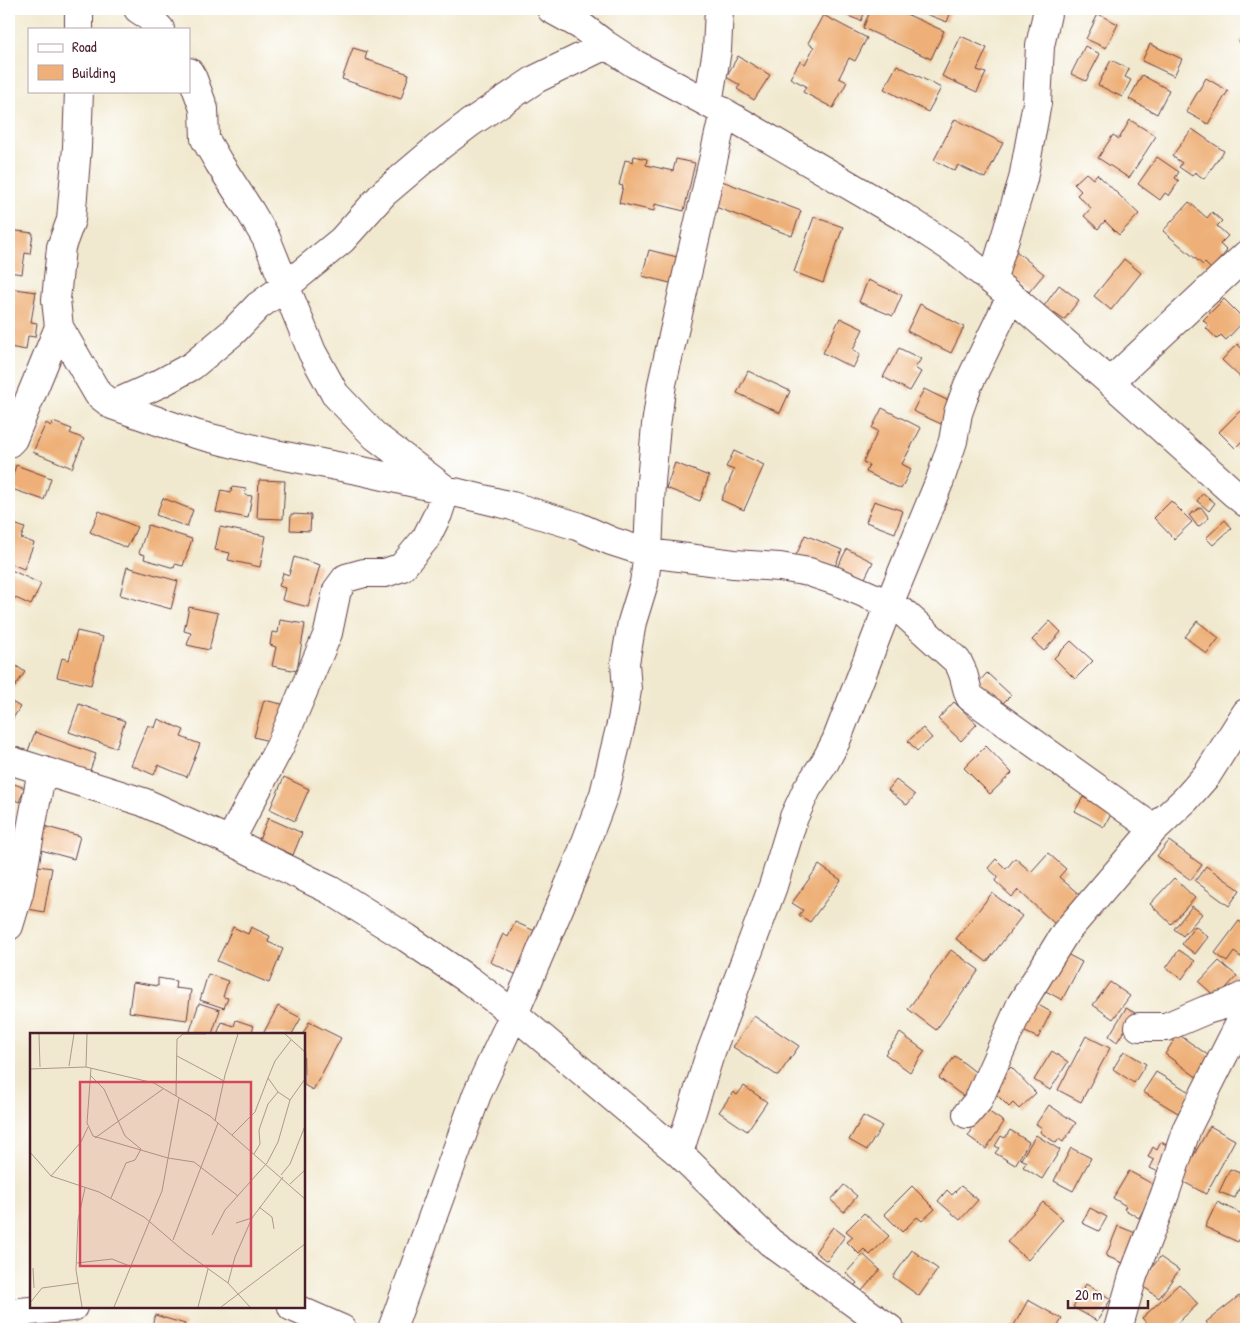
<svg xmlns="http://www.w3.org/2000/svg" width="1255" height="1338" font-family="'Patrick Hand',sans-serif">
<rect width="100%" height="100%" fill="#fff"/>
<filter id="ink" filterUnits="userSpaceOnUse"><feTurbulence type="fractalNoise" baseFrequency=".02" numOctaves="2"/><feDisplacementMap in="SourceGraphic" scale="10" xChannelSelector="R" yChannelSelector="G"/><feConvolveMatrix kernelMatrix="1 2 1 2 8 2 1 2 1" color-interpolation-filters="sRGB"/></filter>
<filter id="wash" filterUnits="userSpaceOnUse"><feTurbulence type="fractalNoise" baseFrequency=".0096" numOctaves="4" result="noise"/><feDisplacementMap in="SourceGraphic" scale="20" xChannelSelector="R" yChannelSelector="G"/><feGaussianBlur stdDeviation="1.12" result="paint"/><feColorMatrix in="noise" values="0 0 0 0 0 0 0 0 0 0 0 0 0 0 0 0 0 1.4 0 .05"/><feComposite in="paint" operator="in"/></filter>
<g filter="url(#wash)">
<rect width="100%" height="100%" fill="#f1e9cf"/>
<g id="blocks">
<!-- building -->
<path fill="#eeb078" d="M845,9H866L861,21L843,14Z
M871,9H895L944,31L931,59L863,28Z
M922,9H952L947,22L921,12Z
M1098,14L1118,24L1106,48L1086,39Z
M823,15L867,38L855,61L849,58L839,78L847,82L833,108L803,92L806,86L790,78L800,61L805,64L814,47L808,43Z
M1246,31V46L1239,42Z
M961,36L987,48L977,70L986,73L977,92L942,76Z
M1150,44L1182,59L1174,76L1142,61Z
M1085,46L1100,54L1086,81L1071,74Z
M353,48L367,52L365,59L409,74L401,99L342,79Z
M738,56L770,75L754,100L737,89L740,85L726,77Z
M1111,60L1129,69L1125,77L1131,80L1122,97L1098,85Z
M897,65L941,88L928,112L884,89Z
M1142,75L1169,90L1157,114L1129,99Z
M1206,78L1228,91L1208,124L1186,112Z
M955,119L1003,143L985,178L958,165L955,171L934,160Z
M1130,120L1156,136L1129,178L1098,158L1113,135L1119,139Z
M1192,129L1224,151L1204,179L1195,172L1192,176L1179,167L1182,163L1172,156Z
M634,156L647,159L646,165L673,171L676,159L695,163L684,211L655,204L654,211L619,203L623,186L619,185L625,160L633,162Z
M1157,157L1179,172L1175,178L1179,181L1169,196L1165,193L1160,200L1138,184Z
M1086,173L1093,179L1097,174L1139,214L1119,235L1105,221L1098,229L1084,216L1091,208L1077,195L1081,191L1074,184Z
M722,181L801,211L792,236L713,206Z
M1189,202L1207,218L1212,212L1222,221L1217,226L1228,236L1220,244L1227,251L1211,269L1205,263L1203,265L1163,231Z
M814,217L843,227L823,283L794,272Z
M9,230L33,233L30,254L25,253L22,274L9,272Z
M649,250L681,258L674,284L642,276Z
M1016,251L1044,274L1029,292L1001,269Z
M1124,259L1141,273L1111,310L1094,296Z
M868,280L902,295L893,316L859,302Z
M1059,285L1079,300L1064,320L1044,306Z
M9,288L36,292L31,322L37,323L35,337L28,336L26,350L9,347Z
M1224,299L1245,320L1226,340L1221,335L1217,339L1206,328L1209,326L1203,320Z
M920,304L964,327L951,353L907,331Z
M840,318L863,329L853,350L860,354L853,368L823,353Z
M1237,344L1246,352V375L1242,379L1222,360Z
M899,348L921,359L915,368L921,372L910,391L883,377Z
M748,371L790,391L780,413L737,393Z
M924,389L951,402L941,424L913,411Z
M9,395L22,399L9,431Z
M882,408L921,428L902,464L911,469L901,489L866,472L869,465L863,462L878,431L872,428Z
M1240,411L1246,417V437L1235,448L1219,432Z
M53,422L72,429L70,433L84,439L72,468L33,452L46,423L51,426Z
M734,451L764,465L744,510L721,500L734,470L726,467Z
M675,463L709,476L700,501L666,488Z
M16,465L51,478L44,500L9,488Z
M259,480L285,481L283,519L257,518Z
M232,487L246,489L245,495L252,496L248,518L216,512L221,490L231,492Z
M1203,493L1215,503L1209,511L1197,501Z
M163,498L193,510L187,527L156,515Z
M874,501L903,511L895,533L866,522Z
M1171,501L1192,522L1174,539L1154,518Z
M1201,507L1209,518L1198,527L1189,515Z
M99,511L137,527L127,548L90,532Z
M291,514L311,515L310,531L290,530Z
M1225,520L1232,528L1213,545L1206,538Z
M9,522L25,528L21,538L34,543L24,569L9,563Z
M148,525L192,539L183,566L175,564L174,568L144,559L145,555L139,553Z
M220,527L266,536L260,567L228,560L230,553L215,550Z
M805,535L842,550L832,573L795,558Z
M847,549L873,562L863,582L836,569Z
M294,557L320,565L308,607L282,600L285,588L279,586L283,573L289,575Z
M127,567L178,581L171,609L120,595Z
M9,569L41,584L31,605L9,595Z
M189,607L218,613L209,650L187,645L191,633L184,631Z
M280,620L305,624L297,671L272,666L276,647L270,645L272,632L278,633Z
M1050,621L1061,632L1044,651L1032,640Z
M1197,621L1219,638L1207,654L1185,637Z
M77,631L103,637L91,685L57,677L62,658L69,660Z
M1071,641L1093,661L1075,679L1054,658Z
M9,661L25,672L14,688L9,684Z
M987,673L1011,695L996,710L973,688Z
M9,700L20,707L9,725Z
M264,700L286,705L276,743L254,737Z
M954,702L977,724L961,741L938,719Z
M79,704L125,721L116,748L69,732Z
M158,719L184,730L181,737L200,744L187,777L158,765L154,775L131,765L148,725L155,728Z
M923,728L932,738L917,751L908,741Z
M35,732L96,754L89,773L28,751Z
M986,746L1012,773L990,794L964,768Z
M284,777L309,789L295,821L270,809Z
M896,780L915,795L907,805L888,790Z
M9,782L25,788L19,802L15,800L9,815Z
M1083,797L1112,813L1104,827L1075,811Z
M268,818L302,833L293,855L259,840Z
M36,824L80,836L74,859L30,847Z
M1169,841L1202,865L1191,880L1157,856Z
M1048,853L1066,869L1059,877L1081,896L1055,924L1018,890L1012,897L995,881L998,877L988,868L996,859L1006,869L1015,858L1031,872Z
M31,865L52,868L44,912L23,908Z
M819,865L841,880L810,922L799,915L803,910L792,903Z
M1206,866L1240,890L1229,906L1195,881Z
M1174,878L1195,898L1171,924L1150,904Z
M992,893L1022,916L987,962L956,939Z
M1192,906L1202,914L1183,936L1174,929Z
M1239,921L1246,926V950L1241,957L1234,952L1227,962L1215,953Z
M515,922L537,932L517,975L490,962L503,934L508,937Z
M1195,926L1208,937L1195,954L1182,944Z
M233,927L248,934L251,927L270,936L268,942L283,949L269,983L217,961Z
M951,950L979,970L936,1030L908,1009Z
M1179,950L1195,961L1182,979L1166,968Z
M1063,952L1082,962L1062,1000L1044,990Z
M1219,961L1237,976L1217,998L1199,982Z
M208,974L228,981L223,997L228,998L224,1008L200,1000Z
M158,978L176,981L175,988L191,990L187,1020L129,1012L133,982L158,986Z
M1110,982L1130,996L1113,1019L1093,1005Z
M1031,1001L1051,1012L1038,1038L1017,1028Z
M199,1003L220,1010L212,1034H189Z
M278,1006L301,1018L292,1034H263Z
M1126,1008L1135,1013L1117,1042L1109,1036Z
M754,1016L799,1046L778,1076L733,1047Z
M236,1020L254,1026L251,1034H217L222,1022L234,1026Z
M309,1022L341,1038L313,1090L304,1085L303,1034Z
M900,1033L925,1051L910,1072L885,1054Z
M1178,1034L1212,1058L1198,1078L1165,1054Z
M1086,1036L1110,1048L1081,1102L1058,1090Z
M1052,1051L1068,1062L1050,1090L1034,1080Z
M1124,1051L1146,1064L1134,1083L1113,1069Z
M955,1056L983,1078L967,1099L939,1078Z
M1011,1067L1036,1093L1019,1109L1013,1103L1009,1107L996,1094L1000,1090L994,1084Z
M1156,1072L1191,1093L1178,1113L1143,1092Z
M744,1086L767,1102L747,1131L719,1112L733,1092L737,1095Z
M1049,1105L1076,1123L1063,1142L1059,1139L1056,1143L1040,1132L1042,1128L1036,1124Z
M985,1109L1004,1122L986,1149L968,1136L972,1130L968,1127Z
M863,1116L882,1126L867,1150L849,1140Z
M1210,1126L1235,1140L1206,1194L1180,1180Z
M1010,1130L1029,1142L1015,1165L995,1153L999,1148L995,1146L1001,1136L1005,1138Z
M1036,1135L1060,1150L1042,1179L1023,1167L1027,1162L1021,1159Z
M1161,1142L1176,1150L1163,1174L1150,1168L1154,1160L1148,1157L1153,1147L1157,1150Z
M1071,1148L1091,1158L1073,1191L1054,1181Z
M1230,1169L1245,1175L1235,1198L1219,1192Z
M1129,1171L1156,1186L1139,1218L1124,1209L1126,1206L1113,1198Z
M844,1185L857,1196L844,1212L831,1200Z
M912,1186L935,1209L922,1221L917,1217L902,1232L884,1214Z
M961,1186L978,1200L960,1220L938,1201L947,1190L952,1195Z
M1043,1202L1063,1219L1028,1260L1007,1242Z
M1217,1202L1246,1216V1224L1238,1242L1205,1227Z
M1090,1208L1107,1217L1099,1231L1082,1223Z
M864,1213L889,1236L870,1255L864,1249L859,1254L847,1242L853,1237L846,1231Z
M1118,1226L1143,1236L1130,1266L1106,1256Z
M833,1227L845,1236L827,1261L815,1252Z
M912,1250L938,1269L919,1296L893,1277Z
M863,1254L880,1270L861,1292L854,1286L857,1283L846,1273Z
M1160,1257L1179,1270L1159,1298L1140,1284Z
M1086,1284L1111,1299L1097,1321L1073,1307Z
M1179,1284L1198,1304L1171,1329H1152L1142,1318Z
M1239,1296L1246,1305V1329H1212L1206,1322Z
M1028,1300L1062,1319L1056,1329H1012Z
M155,1315L185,1324L183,1329H151Z"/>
</g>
</g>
<g filter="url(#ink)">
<use href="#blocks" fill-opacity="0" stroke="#633d44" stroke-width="1"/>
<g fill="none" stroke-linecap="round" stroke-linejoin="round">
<defs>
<path id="street" d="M138,9L147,15L160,29
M551,9L580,25L606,45L635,64L708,103L902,216L953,249L1011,296L1110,382L1235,494L1246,503
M79,29V9
M189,72L193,79L204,109L205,139L219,163L250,211L266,238L312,352L335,394L375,436L446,490L438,514L426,538L402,567L385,573H364L346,578L337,590L328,633L280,746L230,841
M79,91L77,147L71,220L61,247L56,300L59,327L98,394L112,405L195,434L270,453L362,471L446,490L512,506L577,526L611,541L648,553L734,564L780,567L809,572L836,581L889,604L905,614L957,661C966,674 964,683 970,697L1154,829
M708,103L717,50L719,9
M992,281L1023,179L1037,103L1040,46L1048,9
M1110,382L1246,255
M112,405L159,384L192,366L233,332L258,306L286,286L342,240L384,193L437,148L470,123L536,79L606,45
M9,443L13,439L59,327
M9,760L143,802L230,841L330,890L407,938L469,980L514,1014L679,1153L770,1242L890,1329
M9,926L19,893L42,770
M1139,1027H1166L1206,1010L1227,1004L1246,995
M967,1114L978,1101L1021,1004L1065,933L1154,829L1186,799L1207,775L1246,713
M679,1153L709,1057L773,886L794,817L807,789L825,762L836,741L889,604L940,480L953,441L958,413L968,385L1011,296
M292,1307L342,1329
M9,1313L73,1307
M392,1329L477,1094L514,1014L575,871L604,794L622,720L627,690L625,663L632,622L644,583L648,553L651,482L656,425L662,384L724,112
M1118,1329L1133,1276L1165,1194L1187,1128L1246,1011"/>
</defs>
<!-- street casing -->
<use href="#street" stroke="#633d44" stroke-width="30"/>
<!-- street -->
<use href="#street" stroke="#fff" stroke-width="28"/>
</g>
</g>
<!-- overview -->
<g transform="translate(30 1033)">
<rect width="275" height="275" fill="#f1e9cf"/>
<path fill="none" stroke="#ae988d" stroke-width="1" d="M9,1L10,34M255,1L275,19M147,23L194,48M39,33L44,1M56,34L57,1M61,35L57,90L63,103L138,125L164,129L208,163M0,36L56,34L124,50L180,83L275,166M61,43L74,56L95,103L111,116L105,127L96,130L81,165M146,63L147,6L153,1H176M260,67L248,59L238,45L245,28L261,7M185,88L195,42L208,1M202,102L225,79L238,45M65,105L133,56M0,119L21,143L69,159L114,184L155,219L198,250L220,274M224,121L230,111L229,97L238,71L248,59M251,142L260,131L275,93M21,143L51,109L58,94M260,151L275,137M229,174L242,184L244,196M206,190L222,185M182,202L195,177L237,130L248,109L260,67L275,46M143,207L188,90M47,230L82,226L102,234M3,235L4,255M198,250L205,224L222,185L253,144M0,270L12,255L48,250M52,274L46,237L48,187L55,155M84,274L132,158L149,65M168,274L178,236M191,274L275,211"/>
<path fill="#d1495b" fill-opacity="0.15" stroke="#d1495b" stroke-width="2.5" d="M50,49H221V233H50Z"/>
<rect width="275" height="275" fill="none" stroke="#4a1f2b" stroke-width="2.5"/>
</g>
<!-- margin -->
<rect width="1255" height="1338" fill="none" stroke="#fff" stroke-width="30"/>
<!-- legend -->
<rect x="28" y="28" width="162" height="65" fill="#ffffff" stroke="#b7a5aa"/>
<rect x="38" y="44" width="25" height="8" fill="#ffffff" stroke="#b7a5aa"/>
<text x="72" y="52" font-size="15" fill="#4a1f2b">Road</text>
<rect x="38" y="65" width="25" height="15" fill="#eeb078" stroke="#b7a5aa"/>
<text x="72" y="78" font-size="15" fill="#4a1f2b">Building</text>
<!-- scale -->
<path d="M1068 1300v8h80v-8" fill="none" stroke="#4a1f2b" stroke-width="2.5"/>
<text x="1075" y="1300" font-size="15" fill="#4a1f2b" stroke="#ffffff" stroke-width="4" paint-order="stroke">20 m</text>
</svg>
